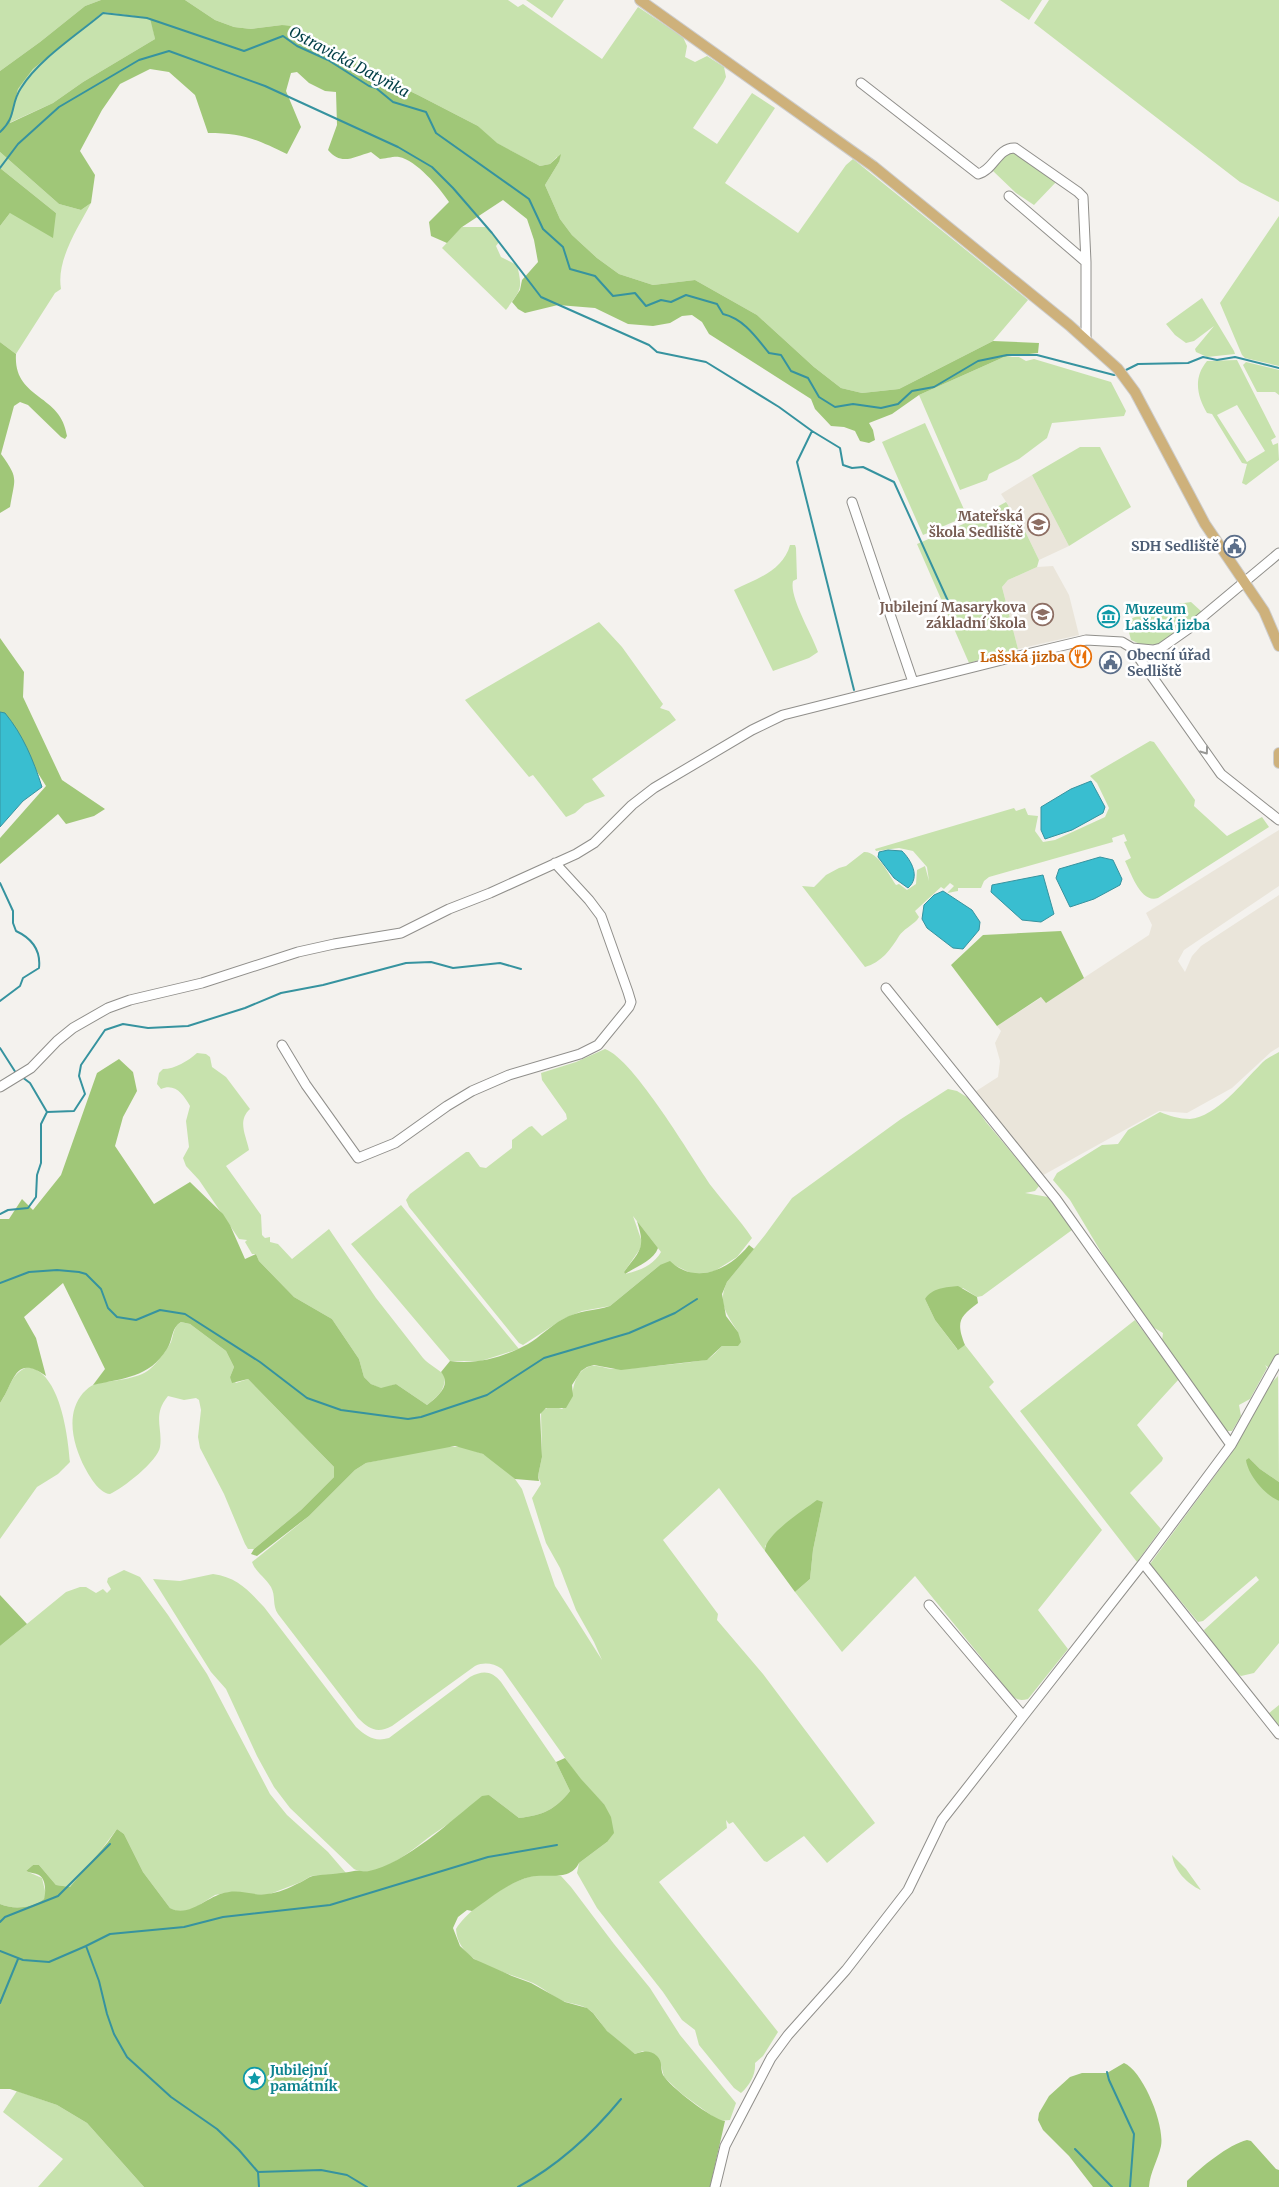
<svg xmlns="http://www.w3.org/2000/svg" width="1279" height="2187" font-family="Merriweather,serif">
<rect width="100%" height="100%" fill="#f4f2ee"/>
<!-- built -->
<path fill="#eae5da" d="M1032,475L1069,546L1039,560L1025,531L1001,494Z
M1053,566L1069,595L1079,635L1018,649L1002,587L1008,580L1037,567Z
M1279,830V886L1184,950L1178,961L1185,972L1192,956L1201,946L1279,895V1047L1271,1052L1232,1088L1187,1113L1159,1111L1038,1178L970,1095L998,1077L1000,1061L995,1043L1001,1031L997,1026L1042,997L1047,1002L1149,935L1152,925L1146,913Z"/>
<!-- green -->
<path fill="#c7e2ad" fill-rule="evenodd" d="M0,0H101L85,6L40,42L0,71Z
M185,0H508L518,7L523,4L602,59L638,7L683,37L687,46L685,57L695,62L707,56L724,67L726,77L723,83L693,128L717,144L752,93L775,108L725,183L798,233L846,165L853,159L1028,300L993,341L899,389L862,393L841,388L814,367L757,315L695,280L653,285L619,274L597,258L572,235L560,219L545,185L559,162L557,157L550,164L540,166L496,143L478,126L418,95L370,72L282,25L251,29L234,27L215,20Z
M526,0H564L552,18Z
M1000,0H1042L1029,20Z
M1049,0H1279V202L1240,182L1034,23Z
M103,12L151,18L155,39L83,82L53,103L9,123L18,89L33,69Z
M0,152L59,204L81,210L91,203C78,228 56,260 61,289L55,293L16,354L0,342V226L10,213H56L0,168Z
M1010,152H1014L1057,181L1034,205L1016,193L993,171L1000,160Z
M1279,216V366L1245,358L1242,355L1220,303Z
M462,227H486L499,242L496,246L501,257L517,265C523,290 521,289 506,310L442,248Z
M1202,298L1234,351L1235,354L1207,357L1196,352L1195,349L1214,326L1194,341L1186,343L1175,335L1166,324Z
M1004,357H1019L1026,361L1034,359L1111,382L1126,411L1124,416L1052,423L1047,438L1019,459L989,474L987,480L960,490L919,395Z
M1237,360L1276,437L1271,440L1273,445L1278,443L1279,460L1246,485L1242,483L1247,464L1242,463L1212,414L1207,413C1197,396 1193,378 1207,361ZM1237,405L1265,451L1247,462L1217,415Z
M1246,362L1279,370V395L1275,392H1257L1243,365Z
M925,423L967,516L923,535L882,442Z
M1080,447H1100L1131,507L1069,546L1032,475Z
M1006,502L1025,531L1039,560L1037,567L1008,580L1002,587L1018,649L969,663L917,544L975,519Z
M790,545H795L796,548L797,579L793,581C789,597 812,634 818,652L809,658L773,671L734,590C756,579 783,571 790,545Z
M1191,602L1202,612L1158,645L1140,644L1131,640L1126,621L1157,607Z
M599,622L622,647L663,704L660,708L669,711L676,720L592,779L605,796L585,804L575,813L566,817L533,775L529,777L465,700Z
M1150,741L1154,742L1195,800L1194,806L1227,836L1262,817L1269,827L1158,898C1141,904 1131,873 1125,861L1131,858L1124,842L1127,841L1124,834L1112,838L1113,842L989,877L984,881L981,888H958V891L947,893L954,886L950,883L944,889L941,887L915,911L919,917L917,920C912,925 903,930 899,936C891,949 881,963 865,967L802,886L814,887L826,875L839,868L846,866L864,852C878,851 889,875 896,885L899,884L907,890L916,884L917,870L925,866L929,881L927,867L913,851L899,848L876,851L875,849L1014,808L1016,811L1025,808L1028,815L1038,816L1035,831L1043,842L1055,840L1105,817L1109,808L1097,783L1090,776Z
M605,1049C634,1059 692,1159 712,1187C725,1204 740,1220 752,1238L737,1257L713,1272L693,1274L674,1265H660L610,1306L582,1311L563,1319L523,1345L519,1343L409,1207L406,1200L410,1194L466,1152H469L480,1167L486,1168L512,1148V1140L529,1127L532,1126L542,1136L567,1119L566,1114L542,1080L541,1073L576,1062ZM633,1216L661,1252C654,1265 639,1271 625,1274L624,1272L640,1249L642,1242Z
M1279,1052V1353L1269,1368L1265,1365L1267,1368L1250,1399L1239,1405L1241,1416L1232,1431H1225L1162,1341L1163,1333L1151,1326L1140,1311L1113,1272L1070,1200L1053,1180L1057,1173L1102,1145L1118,1144L1128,1130L1160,1112C1170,1116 1179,1119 1190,1119C1216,1117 1243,1082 1260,1065C1265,1059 1272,1056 1279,1052Z
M197,1053L206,1054L210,1057L212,1067L226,1077L250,1109C237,1121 246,1135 249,1150L226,1166L261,1215L262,1235L265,1238L270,1237V1242L278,1244L292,1259L329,1229L376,1298L423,1358C430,1366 438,1368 445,1376C445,1391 438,1396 427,1405L396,1384L382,1389L371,1384L364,1377L359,1359L332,1319L294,1297L259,1261L256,1254H252L245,1242L247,1240L239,1239L199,1180L186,1166L183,1158L189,1147L186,1121L190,1106C183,1094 175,1083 161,1089L157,1084L159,1073L163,1069C175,1069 188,1061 197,1053Z
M948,1089L957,1091L970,1099L986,1122L1038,1184L1039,1186L1035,1191L1025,1193L1048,1197L1072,1227V1230L982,1296L977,1297L963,1288L925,1299L935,1320L957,1349L965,1345L994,1382L989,1387L1102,1530L1038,1610L1068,1649L1028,1699C1020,1701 1016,1700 1011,1694L915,1576L842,1652L795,1592L810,1579L813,1550L823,1502L765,1546V1551L719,1488L663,1540L718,1614L717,1620L763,1674L875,1823L827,1863L804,1836L767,1862L764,1861L733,1822L729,1824L726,1820L727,1828L659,1882L778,2032L763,2056L755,2063C756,2074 750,2085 741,2093L734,2088L699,2045L695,2030L682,2020L663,1992L597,1908L577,1873L579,1863L607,1842L604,1804L580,1779L502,1669C493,1663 484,1662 475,1666L392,1726C377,1734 369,1729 358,1718L278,1614C272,1605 276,1596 271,1587C265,1577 256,1573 252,1562L309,1516L355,1470L366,1463L440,1447H464L483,1454L495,1461L515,1479L522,1489L555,1586L602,1660L594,1642L576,1610L560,1568L546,1543L532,1498L541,1484L538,1476L542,1457L541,1412C547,1406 555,1406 562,1409C578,1399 568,1378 586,1368C595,1363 602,1368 612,1369C621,1370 702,1362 708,1359C713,1356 718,1350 722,1346H733L738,1332C727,1315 717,1303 727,1282L765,1235L792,1198L901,1119Z
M401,1205L519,1349L481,1361H450L351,1244Z
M1135,1320L1179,1379L1137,1425L1163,1458L1162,1461L1130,1493L1161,1529L1137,1562L1020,1411Z
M181,1322L190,1324L226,1351L234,1367L230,1377L236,1383L248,1379L334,1467V1477L301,1510L254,1549H248L245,1544L224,1494L200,1448L198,1437L201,1410L199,1400L196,1398L184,1400L168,1396C152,1415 163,1428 160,1447C158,1461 122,1489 110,1494C99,1493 90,1477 85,1468C73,1445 65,1414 83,1393C87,1389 90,1386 95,1384C112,1380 137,1380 150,1369C157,1363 167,1350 171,1342C174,1334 173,1327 181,1322Z
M28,1367C60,1372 68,1435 70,1462L58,1474L37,1487L0,1539V1403C10,1390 10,1373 28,1367Z
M1278,1376L1279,1482L1260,1469L1249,1458L1259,1485L1279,1501V1643L1254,1673L1241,1676C1229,1667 1210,1644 1204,1630L1259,1580L1256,1576L1203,1621L1198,1622L1150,1564L1231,1454C1248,1429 1256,1397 1278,1376Z
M124,1570L140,1577L168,1615L207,1674L270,1794L287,1815L328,1852L346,1873L311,1876L301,1882L270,1894L256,1895L230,1892L215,1895L193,1909L184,1911H176L170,1908L143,1872L124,1834L117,1829L75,1884L70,1887L56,1885L39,1865H33L26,1871L42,1878L46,1895L44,1899C32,1908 14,1910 0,1904V1646L66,1592L80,1587H86L96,1593L103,1589L107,1593L111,1589L107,1582L108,1578Z
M213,1574C237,1577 249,1591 264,1607L356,1727C367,1737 375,1742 389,1738L470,1677C483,1670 492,1671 501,1682L556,1762L570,1791C555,1810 543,1815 519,1818L489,1795C470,1809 451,1822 432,1835C414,1848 378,1881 354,1869L290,1808L274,1787L257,1756L226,1689L211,1672L153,1579L180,1581Z
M1279,1705V1728L1268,1714Z
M1172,1855L1186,1869L1201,1890C1187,1884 1174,1870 1172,1855Z
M549,1874L561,1876L571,1887L614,1944L650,1988L680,2035L736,2103L730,2120L719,2121L682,2094L664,2077L661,2065L643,2051L635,2054C625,2047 614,2039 606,2030C600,2023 596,2014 588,2009C580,2004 571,2004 563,2001C552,1996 543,1988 533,1983C506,1971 458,1965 456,1929C468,1909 507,1883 529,1877C535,1875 542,1875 549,1874Z
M17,2091L57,2105L87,2123L144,2187H38L63,2159L3,2112Z"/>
<!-- forest -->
<path fill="#a0c778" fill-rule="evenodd" d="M101,0H185L215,20L234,27L251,29L282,25L290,26L370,72L418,95L478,126L497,143L540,166L550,164L561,154L559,162L545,185L560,219L572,235L597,258L619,274L653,285L695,280L757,315L814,367L841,388L862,393L899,389L993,341L1039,343L1038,353L1004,357L919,395L892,414L869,423L873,430L875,440L869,443L860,441L855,431L844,427L831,426L815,409L811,399L709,334L702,322L692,315L682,316L670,323L653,326L628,324L595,308L558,305L525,313L518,309L512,302L520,290L522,280L538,262L534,240L527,219L503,200L462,227L447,243L431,236L429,222L449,202C440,188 416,160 399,157C394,156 385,159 380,159L371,152C354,157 341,166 328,150L337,125L336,92L325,91L309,83L297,72L291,73L286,91L301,127L287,154C256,139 243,133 208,133L195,95L169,72L150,69L120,84L102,110L80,151L95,175L91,203L81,210L59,204L0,152V71L40,42L85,6ZM103,12L150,18L155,39L83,82L53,103L10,123L18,89L33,69Z
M0,168L56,213L53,238L10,213L0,226Z
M0,342L16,354C13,400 61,393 67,436L65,439L61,437L28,405L20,402L14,406L1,454C19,479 15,477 10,507L0,513Z
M0,638L24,672L23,697L62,780L105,809L94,816L66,824L58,814L0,864V838L46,786L0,712Z
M1061,931L1084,978L1046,1003L1041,997L997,1026L951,965L983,935Z
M119,1059L133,1072L137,1091L123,1117L115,1146L154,1204L190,1182L223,1214L230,1225L245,1259L256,1254L259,1261L294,1297L332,1319L359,1359L364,1377L371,1384L381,1388L396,1384L427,1405C438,1396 452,1385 441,1372L450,1361C477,1365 504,1357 528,1344C540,1337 550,1326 563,1319C579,1310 594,1311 610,1306L660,1265L670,1261C696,1286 730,1269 749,1245L754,1249L727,1282L722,1294L726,1316L738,1332L741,1342L738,1346H722L707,1360L621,1370L594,1365L587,1367L581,1371L572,1385L573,1396L566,1408H546L540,1414L542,1457L538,1476L539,1481L515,1479L483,1454L455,1446L366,1463L355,1470L309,1516L257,1556L251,1554L254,1549L301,1510L334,1477V1467L248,1379L232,1383L230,1377L234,1367L226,1351L190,1324L181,1322C171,1328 173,1340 167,1349C149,1378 123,1378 93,1385L105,1369L63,1283L24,1317L36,1338L46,1376C14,1353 14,1384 0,1403V1219H9L22,1199L33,1210L61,1175L97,1073Z
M637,1221L658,1248C654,1260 636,1267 625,1274L624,1272C640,1250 646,1249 637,1221Z
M958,1286L977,1297L978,1303C959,1317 956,1322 965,1345L958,1350L935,1320L925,1299C932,1288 946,1287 958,1286Z
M1249,1458L1260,1469L1279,1482V1501C1265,1495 1248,1475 1246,1460Z
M817,1500L823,1502L813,1550L810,1579L795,1592L765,1551C764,1535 804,1510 817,1500Z
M0,1595L27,1624L0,1646Z
M565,1758L581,1779L604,1804L611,1817L614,1833L607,1842L579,1863C570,1882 546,1873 530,1877C509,1882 489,1899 472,1911L467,1910L458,1917L453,1928L460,1946L474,1959L512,1976L531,1983L565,2002L587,2008L593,2013L607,2031L635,2054C643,2051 650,2050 657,2056C663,2062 660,2068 663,2075C669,2086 713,2120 725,2121L710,2187H144L87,2123L57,2105L10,2089H0V1904C14,1910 32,1908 44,1899C46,1892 46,1879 39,1875C35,1873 30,1873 26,1871L33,1865H39L56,1885L70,1887L108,1842L117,1829L124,1834L143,1872L170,1908C190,1919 208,1894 229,1892C242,1890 254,1896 267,1894C278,1893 289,1888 299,1883C304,1881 308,1877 313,1876C326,1874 340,1874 354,1871C359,1870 363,1872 369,1871C405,1864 452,1820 482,1796L489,1795L519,1818C543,1815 555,1810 570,1791L556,1762Z
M1124,2063C1143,2071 1165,2125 1161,2146C1158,2160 1150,2172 1149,2187H1093L1069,2156L1043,2130L1038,2120L1039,2113L1049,2096L1070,2077L1082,2073H1107Z
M1247,2140L1251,2141L1276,2169L1279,2170V2187H1187V2181C1200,2168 1229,2144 1247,2140Z"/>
<!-- water -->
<path fill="#39bed0" stroke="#36939f" d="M0,712L5,713C23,735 33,759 42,787L23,801L0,827Z
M1091,781L1105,807L1103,813L1072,830L1045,839L1041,830V807L1071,789Z
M888,850L902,851C911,860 921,877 908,888L894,878L878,857L879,852Z
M1100,857L1113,860L1122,879L1120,885L1094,899L1070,907L1056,878L1059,869Z
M1043,875L1054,914L1041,922L1022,920L991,892L992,885Z
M943,891L972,910L980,922L979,930L963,949L953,948L927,928L922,919L924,905L934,895Z"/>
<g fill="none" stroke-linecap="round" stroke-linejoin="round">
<!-- stream -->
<path stroke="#36939f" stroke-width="2" d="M0,132C17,117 10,104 21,88C39,59 77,35 103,13L147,18L244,51L283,36L297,46L328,60L369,86L376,88L393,102L426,112L436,133L529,199L543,229L563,247L570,269L595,276L613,296L635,293L646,306L661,300L671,302L686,295L717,304L723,314C744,319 756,337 769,353L781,355L791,371L808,378L819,397L835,407L853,404L881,408L898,404L912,391L934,387L978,361L1007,355H1037L1114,375L1117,374
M0,168L18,144L59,107L139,60L169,51L265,86L398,147L432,167L453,188L492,233L541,297L649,345L657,352L706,362L779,407L812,431L797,462L854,690
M1124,371L1138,364L1188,363L1203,357L1217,360L1235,357L1279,368
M812,431L840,448L843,465L852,468L863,467L894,482L953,612
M0,883L13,911V923L16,931C31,938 41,950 39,968L23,978L20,986L0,1001
M0,1048L16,1073
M47,1112L74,1111L85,1094L79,1076L81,1065L105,1030L123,1024L148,1028L188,1026L245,1008L281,993L323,985L406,963L431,962L453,968L500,963L521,969
M0,1214L8,1210L28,1208L36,1197L37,1175L41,1163V1124L47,1112L30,1083L22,1077
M0,1283L29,1272L57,1270L79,1272L86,1274L101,1289L108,1308L117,1317L136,1320L160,1310L185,1314L260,1362L307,1398L341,1410L408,1419L421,1417L487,1395L544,1358L629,1333L675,1313L697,1299
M0,1922L5,1917L58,1896L110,1844
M86,1946L110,1934L184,1927L223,1917L330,1905L488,1857L557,1845
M0,1951L23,1960L49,1962L86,1946L99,1981L107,2014L114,2034L127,2057L171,2097L217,2129L239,2150L258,2172L321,2170L347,2175L367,2187
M0,2003L18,1959
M1107,2072L1109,2080L1134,2134L1130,2187
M1075,2149L1112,2187
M258,2172L259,2187
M518,2187C557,2166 593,2133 621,2099"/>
<defs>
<path id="minor" d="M861,83L978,174C993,171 998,147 1015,148L1078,192L1083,197L1086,262
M1009,196L1086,262V338
M852,502L913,682
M1132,648L1221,774L1279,820
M886,988L1056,1199L1231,1445
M282,1045L306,1085L358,1158L395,1143L447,1106L472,1091L509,1075L580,1054L598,1045L629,1007L631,1002L628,992L601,916L589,900L555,863
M0,1087L31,1068L57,1041L73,1028L108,1008L130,1000L202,983L298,952L334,944L401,933L449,909L490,893L576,854L594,843L632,805L654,788L752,730L783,715L1002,660L1086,640L1122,642L1132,648L1153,650L1161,648L1188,629L1279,553
M1143,1563L1279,1734
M929,1605L1023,1716
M715,2187L725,2146L771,2058L788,2035L846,1970L908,1890L942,1820L1143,1563L1231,1445L1279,1359"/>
<path id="major" d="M640,0L873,166L1069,325L1118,369L1135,392L1205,524L1264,611L1279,646
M1279,753V763"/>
</defs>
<!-- minor casing -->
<use href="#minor" stroke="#908f8b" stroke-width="11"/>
<!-- major casing -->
<use href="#major" stroke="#cdcdcd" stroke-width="12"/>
<!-- minor -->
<use href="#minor" stroke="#fff" stroke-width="9"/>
<!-- major -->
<use href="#major" stroke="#ceb17b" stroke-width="10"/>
</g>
<!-- one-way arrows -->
<defs><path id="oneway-chevron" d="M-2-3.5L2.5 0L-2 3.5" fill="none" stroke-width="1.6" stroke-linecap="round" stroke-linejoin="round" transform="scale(1.25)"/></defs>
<use stroke="#989896" href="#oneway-chevron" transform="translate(1205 751) rotate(54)"/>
<!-- icons -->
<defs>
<symbol id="school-ring" viewBox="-11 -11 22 22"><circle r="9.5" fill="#fff" stroke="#8d6e63" stroke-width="1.5"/><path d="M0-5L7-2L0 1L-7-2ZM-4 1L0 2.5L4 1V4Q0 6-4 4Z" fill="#8d6e63"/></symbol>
<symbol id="civic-ring" viewBox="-11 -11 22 22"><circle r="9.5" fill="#fff" stroke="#5c6f8a" stroke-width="1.5"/><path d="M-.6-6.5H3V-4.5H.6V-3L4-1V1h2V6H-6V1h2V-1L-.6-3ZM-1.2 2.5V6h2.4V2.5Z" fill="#5c6f8a"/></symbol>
<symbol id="museum-ring" viewBox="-11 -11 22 22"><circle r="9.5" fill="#fff" stroke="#0f9aa8" stroke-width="1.5"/><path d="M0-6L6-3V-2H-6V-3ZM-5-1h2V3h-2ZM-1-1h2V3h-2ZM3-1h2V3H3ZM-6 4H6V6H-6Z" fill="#0f9aa8"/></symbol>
<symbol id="restaurant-ring" viewBox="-11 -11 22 22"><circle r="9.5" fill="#fff" stroke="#e8710a" stroke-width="1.5"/><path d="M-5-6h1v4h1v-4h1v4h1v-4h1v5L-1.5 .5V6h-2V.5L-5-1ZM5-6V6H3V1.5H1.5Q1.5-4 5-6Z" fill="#e8710a"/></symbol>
<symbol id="sight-ring" viewBox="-11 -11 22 22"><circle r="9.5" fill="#fff" stroke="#0f9aa8" stroke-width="1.5"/><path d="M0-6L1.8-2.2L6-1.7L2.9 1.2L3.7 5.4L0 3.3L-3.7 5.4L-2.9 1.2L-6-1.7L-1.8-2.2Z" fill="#0f9aa8"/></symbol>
</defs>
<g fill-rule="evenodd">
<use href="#school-ring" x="1026" y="512" width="25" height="25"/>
<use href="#civic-ring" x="1222" y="534" width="25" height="25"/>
<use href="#school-ring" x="1030" y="602" width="25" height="25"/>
<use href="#museum-ring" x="1096" y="604" width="25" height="25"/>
<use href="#restaurant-ring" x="1068" y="644" width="25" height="25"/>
<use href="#civic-ring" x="1098" y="650" width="25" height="25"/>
<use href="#sight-ring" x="242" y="2066" width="25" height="25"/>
</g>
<g text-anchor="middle" stroke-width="5" stroke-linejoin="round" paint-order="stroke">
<!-- education labels -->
<g font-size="14" font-weight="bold" fill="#785e54" stroke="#fff" text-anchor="end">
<text x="1023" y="521">Mateřská<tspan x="1023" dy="16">škola Sedliště</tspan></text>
<text x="1026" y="612">Jubilejní Masarykova<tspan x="1026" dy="16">základní škola</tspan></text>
</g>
<!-- service labels -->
<g font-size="14" font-weight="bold" fill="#4e5e75" stroke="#fff" text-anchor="end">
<text x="1219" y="551">SDH Sedliště</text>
<text x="1127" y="660" text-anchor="start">Obecní úřad<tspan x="1127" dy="16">Sedliště</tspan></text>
</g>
<!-- culture labels -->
<g font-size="14" font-weight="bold" fill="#0d838f" stroke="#fff" text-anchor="start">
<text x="1125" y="614">Muzeum<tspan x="1125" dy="16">Lašská jizba</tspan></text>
<text x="270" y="2075">Jubilejní<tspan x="270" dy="16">památník</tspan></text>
</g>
<!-- food labels -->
<g font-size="14" font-weight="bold" fill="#c56008" stroke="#fff" text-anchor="end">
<text x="1065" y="662">Lašská jizba</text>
</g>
<!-- water labels -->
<g font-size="15" font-style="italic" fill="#003e46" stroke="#fff">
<text transform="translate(349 62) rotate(28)" y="5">Ostravická Datyňka</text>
</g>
</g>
</svg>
